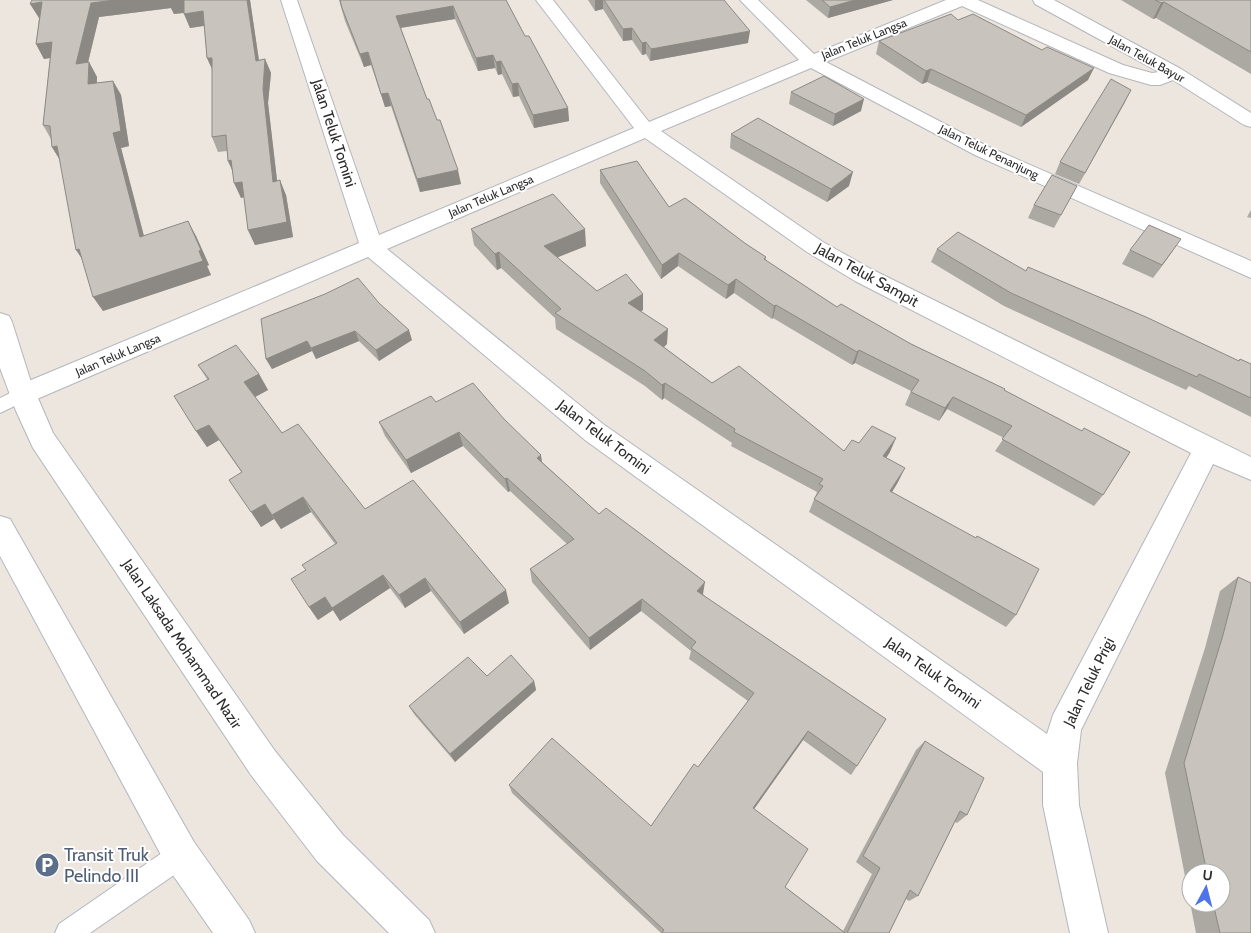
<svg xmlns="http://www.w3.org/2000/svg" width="1251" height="933" font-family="Cabin,sans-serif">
<rect width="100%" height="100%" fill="#ece6df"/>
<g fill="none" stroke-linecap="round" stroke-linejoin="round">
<defs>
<path id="service" d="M21,388L27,390L30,395L27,400L0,413V398Z
M181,843L190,846L193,855L190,864L90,933H55L59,924L172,846Z"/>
<path id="minor" d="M281,0H297L379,235L634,128L536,0H553L649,122L799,60L740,0H758L814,54L946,0H978L1123,65L1152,73L1159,72L1035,4L1033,0H1054L1181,69L1251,113V127L1244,125L1173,80L1160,85H1151L1109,73L962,6L826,62L989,147L1251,261V278L975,155L811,68L661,131L823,242L871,269L1251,457V480L1213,464L1081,730L1077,763L1079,805L1108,933H1070L1043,805V772L585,440L368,257L30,402L21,405L12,402L8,395L12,388L359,243ZM645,138L807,252L855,281L1191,453L1053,715L1047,734L603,424L387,249Z"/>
<path id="tertiary" d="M0,313L9,316L12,322L31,382L53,433L275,751L343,835L429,920L435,933H389L317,861L251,775L33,448L16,411L0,368Z
M0,516L10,519L194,842L249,920L255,933H213L168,868L0,556Z"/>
</defs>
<!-- service casing -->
<use href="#service" stroke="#b3b6be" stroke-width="2"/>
<!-- minor casing -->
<use href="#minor" stroke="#b3b6be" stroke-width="2"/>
<!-- tertiary casing -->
<use href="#tertiary" stroke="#b3b6be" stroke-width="2"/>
<!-- service -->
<use href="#service" fill="#fff" fill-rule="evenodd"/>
<!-- minor -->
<use href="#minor" fill="#fff" fill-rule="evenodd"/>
<!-- tertiary -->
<use href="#tertiary" fill="#fff" fill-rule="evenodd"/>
</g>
<!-- wall -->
<path fill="#aca9a3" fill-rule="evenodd" d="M32,0H250L259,60L265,59L271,73L268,103L277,181L286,195L293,237L255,245L248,230L244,197L241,198L232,170L228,161L227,151L218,152L212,137V69L207,58L204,26L190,28L184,13L174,14L171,8L99,17L88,62H89L97,77V83L113,81L121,95L129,146L121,148L144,236H196L209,265L207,266L211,275L103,311L59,158L52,147L51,139L43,125L50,58L44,59L36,44L39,18Z
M339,0H506L525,36L568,108L569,121L534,128L519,96L513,97L502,74L498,75L495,68L478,71L455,19L401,28L427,99L461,184L420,192L391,106L385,107L371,65L364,67L345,21Z
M588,0H724L748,43L650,61L646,54L642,55L632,40L623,41L603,9L595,11Z
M806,0H893L828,18Z
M1121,0H1251V74L1156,18L1153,19Z
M958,20L1088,80L1021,127L927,82L922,84L876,54L879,41Z
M791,92L861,111L833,126L789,104Z
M1125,102L1079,184L1055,174L1060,162Z
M731,134L849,186L827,202L730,148Z
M600,170L669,207L746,244L766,257V261L837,307L1004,390L1103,495L1094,506L995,451L1004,438L947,409L939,421L905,405L911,391L855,363L852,365L773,318L772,319L734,293L726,299L678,266L661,279L600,183Z
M1077,186L1054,228L1028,218L1034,205Z
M1251,210V218L1247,217Z
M471,229L586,246L557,257L597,291L643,294V310L640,311L667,344L664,347L712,383L844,451L859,443L890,452L886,458L898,482L892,492L1016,615L1006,627L809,512L817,492L731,446L732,443L664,398L662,400L645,386L556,329L555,318L501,268L497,270L474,245Z
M937,249L1026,271L1238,361L1240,359L1251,364V417L1189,386L1186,390L1004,306L931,262Z
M1130,250L1172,252L1153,278L1122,264Z
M379,303L412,340L379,361L359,341L316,359L312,351L272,369L266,359Z
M198,365L259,374L268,390L255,397L282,433L365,509L509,603L464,634L431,591L405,608L390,588L340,621L333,610L318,620L309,607L305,570L335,544L311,512L281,529L274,519L261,527L242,473L219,440L207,447L196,431L207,379Z
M436,402L542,462L599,514L703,594L857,766L851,775L803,740L754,809L785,887L843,931L872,874L856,862L916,750L925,741L967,815L957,823L955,822L918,896L909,901L906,899L889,933H661L512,793L509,785L651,826L698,767L748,701L689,659L691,651L641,611L590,650L532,582L530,569L567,544L510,491L508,492L463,446L411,473L385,436L379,422Z
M1238,577L1251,933H1196L1165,773L1205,648L1220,591ZM1191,873H1221V903H1191Z
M534,681L536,690L455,762L414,714L409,706Z"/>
<!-- shaded-wall -->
<path fill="#8c8984" d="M115,0H185L190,12L174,14L171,8L99,17L84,79L76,64L91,3Z
M247,0H250L261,75L256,61Z
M595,0H603V9L595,11Z
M855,0H893L828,18L830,7Z
M42,2L50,17L39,18L30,4Z
M1164,2L1156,18L1153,19L1161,3Z
M453,6L455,19L399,28L396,16Z
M203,11L209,25L190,28L184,14Z
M632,28V40L623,41V29Z
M750,31L748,43L650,61L651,49Z
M52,42L60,56L44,59L36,44Z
M646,42V54L642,55V43Z
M368,52L371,65L364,67L360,54Z
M493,55L495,68L478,71L476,58Z
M207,58H212L214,73Z
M265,59L271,73L268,103L279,197L273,182L263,89Z
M501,61L502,74L498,75L496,62Z
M89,62L97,77L96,99L88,84Z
M1094,68L1088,80L1021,127L1026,115Z
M931,69L927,82L922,84L926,71Z
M113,81L121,95L129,146L121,148L148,252L140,237L113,133Z
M518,83L519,96L513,97L512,84Z
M1131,90L1125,102L1079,184L1085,173Z
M388,93L391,106L385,107L381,94Z
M864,99L861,111L833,126L835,114Z
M568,108L569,121L534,128L533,115Z
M57,146L61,162L52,147Z
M231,160L235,176L228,161Z
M458,170L461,184L420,192L417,179Z
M853,172L849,186L827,202L831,189Z
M280,180L286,195L293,237L255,245L248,230Z
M242,182L248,196L241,198L234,183Z
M188,221L196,236L209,265L207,266L211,275L103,311L93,297L199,251Z
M585,229L586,246L546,262L544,246Z
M1181,239L1172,252L1153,278L1162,265Z
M79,249L86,265L76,250Z
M499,252L501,268L497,270L495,254Z
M679,253L678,266L661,279L662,265Z
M736,279L734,293L726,299L728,285Z
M643,294V310L628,319V303Z
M776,305L773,318L772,319L774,306Z
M668,329L667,344L653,356L654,340Z
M409,330L412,340L379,361L376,350Z
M355,331L359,341L316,359L311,348Z
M307,341L312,351L272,369L266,359Z
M859,350L855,363L852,365L857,352Z
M259,374L268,390L253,398L244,382Z
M665,383L664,398L662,400V385Z
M953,397L947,409L939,421L945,408Z
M209,425L219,440L207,447L196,431Z
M459,432L463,446L411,473L406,460Z
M896,438L890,452L877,471L883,456Z
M541,455L543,469L537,458Z
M905,468L898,482L884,505L890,491Z
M507,478L510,491L508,492L505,479Z
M303,497L311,512L281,529L272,515Z
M265,504L274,519L261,527L251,512Z
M383,575L390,588L340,621L333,610L318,620L309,607L325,597Z
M425,578L431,591L405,608L399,595Z
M705,582L703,594L695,603L697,591Z
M506,590L509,603L464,634L460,622Z
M642,599L641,611L590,650L589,638Z
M534,681L536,690L455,762L450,754Z
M808,731L803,740L749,816L753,808Z"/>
<!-- building -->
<path fill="#c8c4bd" stroke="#8c8984" d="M32,0H115L91,3L76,64L89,62L88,84L113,81L121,131L113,133L140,237L188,221L201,250L199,251L203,261L93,297L79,249L76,250L57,146L52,147L50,126L43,125L52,42L36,44L42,2L30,4Z
M184,0H247L256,61L265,59L263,89L273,182L280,180L287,222L248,230L242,182L234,183L231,160L228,161L226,135L212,137V58H207L203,11L184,14Z
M340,0H506L525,36H529L568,108L533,115L518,83L512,84L501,61L496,62L493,55L476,58L453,6L396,16L427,99H429L437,120H440L458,170L417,179L388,93L381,94L368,52L360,54L342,8Z
M604,0H724L750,31L651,49L646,42L642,43L632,28L623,29Z
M822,0H855L830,7Z
M1155,0H1251V52L1164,2L1161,3Z
M951,14L958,20L973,14L1042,50L1047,47L1094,68L1026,115L931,69L926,71L879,41Z
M824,76L864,99L835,114L791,92Z
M1111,79L1131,90L1085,173L1060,162Z
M758,118L853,172L831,189L731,134Z
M637,161L669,207L685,198L746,244L766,257L764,259L837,307L841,304L911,344L1005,389L1004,390L1082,431L1084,428L1130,452L1103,495L1002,439L1012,426L953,397L945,408L911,392L919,380L859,350L857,352L776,305L774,306L736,279L728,285L679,253L662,265L600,170Z
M1052,175L1077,186L1061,215L1034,205Z
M553,194L585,229L544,246L597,291L626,274L643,294L628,303L668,329L654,340L712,383L739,366L844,451L852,440L859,443L872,426L896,438L883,456L905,468L890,491L976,538L977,536L1039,569L1016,615L814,499L823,486L819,484L823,479L734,432L735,429L665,383L662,385L645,371L555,313L561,309L499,252L495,254L471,229Z
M1149,225L1181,239L1162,265L1130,250Z
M958,232L1026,271L1028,267L1146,317L1239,361L1240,359L1251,364V398L1199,374L1197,377L1011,293L937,249Z
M358,278L379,303L409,330L376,350L355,331L311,348L307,341L266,359L261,319L325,294Z
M236,345L259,374L244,382L282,433L298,424L365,509L413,480L506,590L460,622L425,578L399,595L383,575L332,608L325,597L309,607L291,579L306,570L302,565L337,543L303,497L272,515L265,504L251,512L229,480L242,472L209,425L196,431L174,396L209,379L198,365Z
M473,383L504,419L541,455L537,458L599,514L606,508L705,582L697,591L886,719L857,766L808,731L753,808L808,849L785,887L845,933H662L664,930L509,785L552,738L651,826L694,764L698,767L754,693L691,648L696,642L642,599L589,638L530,569L574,539L507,478L505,479L459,432L406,460L379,422L431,396L436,402Z
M1238,577L1251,583V933H1220L1213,903H1221V873H1207L1184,763L1223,635Z
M511,655L534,681L450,754L409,706L468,657L487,676Z
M925,741L984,778L967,815L960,811L918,896L910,890L889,933H847L880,868L863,856Z"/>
<!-- icons -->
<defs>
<symbol id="parking-disc" viewBox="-11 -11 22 22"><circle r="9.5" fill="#5c6f8a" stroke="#fff"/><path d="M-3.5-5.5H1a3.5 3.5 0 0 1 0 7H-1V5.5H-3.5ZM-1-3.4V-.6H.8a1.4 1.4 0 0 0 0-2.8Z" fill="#fff"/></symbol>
</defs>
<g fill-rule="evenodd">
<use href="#parking-disc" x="33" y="851" width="28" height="28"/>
</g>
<g text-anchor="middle" stroke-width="4" stroke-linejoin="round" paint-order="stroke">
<!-- far-street labels -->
<g font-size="12" fill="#2c2c2c" stroke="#fff">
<text transform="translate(864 39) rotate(-22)" y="4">Jalan Teluk Langsa</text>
<text transform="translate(1147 59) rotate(29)" y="4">Jalan Teluk Bayur</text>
<text transform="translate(989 152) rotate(26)" y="4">Jalan Teluk Penanjung</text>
<text transform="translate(491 196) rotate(-23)" y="4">Jalan Teluk Langsa</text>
<text transform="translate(118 355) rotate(-23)" y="4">Jalan Teluk Langsa</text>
</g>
<!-- street labels -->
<g font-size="15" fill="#2c2c2c" stroke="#fff">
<text transform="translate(334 133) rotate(72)" y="5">Jalan Teluk Tomini</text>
<text transform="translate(867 275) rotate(29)" y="5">Jalan Teluk Sampit</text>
<text transform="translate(604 437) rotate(37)" y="5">Jalan Teluk Tomini</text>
<text transform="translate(182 644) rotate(56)" y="5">Jalan Laksada Mohammad Nazir</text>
<text transform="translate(933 673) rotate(35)" y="5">Jalan Teluk Tomini</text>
<text transform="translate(1089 682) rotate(-64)" y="5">Jalan Teluk Prigi</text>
</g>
<!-- near-service labels -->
<g font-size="18" fill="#4e5e75" stroke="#fff" text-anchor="start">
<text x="64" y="861">Transit Truk<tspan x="64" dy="21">Pelindo III</tspan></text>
</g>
</g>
<!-- north arrow -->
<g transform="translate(1206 888) rotate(7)"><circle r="24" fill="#ffffff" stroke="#ababab"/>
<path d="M0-4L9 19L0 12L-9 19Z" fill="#4e73eb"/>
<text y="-8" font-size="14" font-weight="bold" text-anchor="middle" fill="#2c2c2c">U</text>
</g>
</svg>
